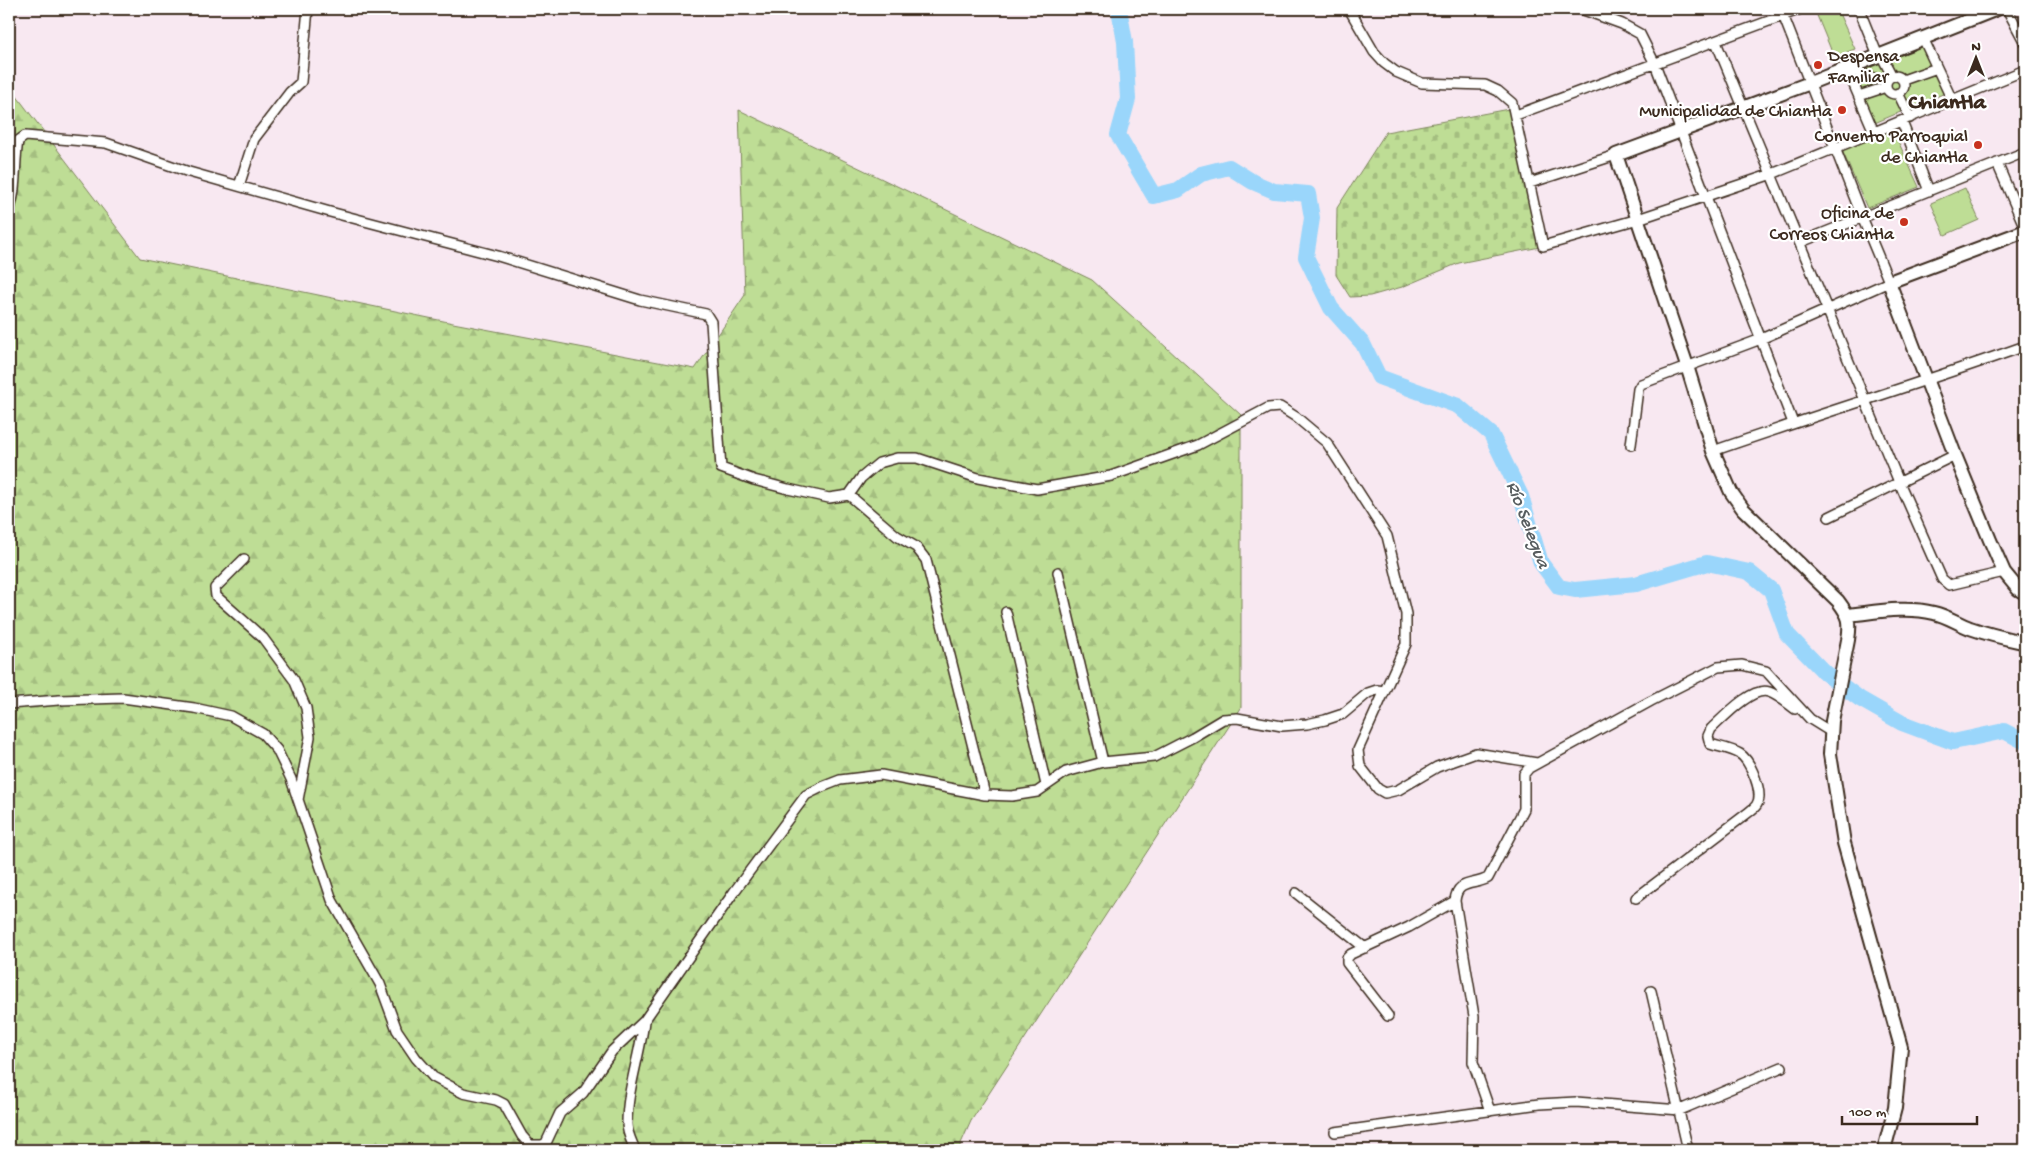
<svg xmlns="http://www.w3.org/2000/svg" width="2034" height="1159" font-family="'Gochi Hand',sans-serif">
<defs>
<pattern id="forest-firs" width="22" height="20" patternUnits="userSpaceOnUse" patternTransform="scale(1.25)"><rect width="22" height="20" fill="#bedd95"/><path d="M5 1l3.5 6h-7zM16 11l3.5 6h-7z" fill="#a4be80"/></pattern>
<pattern id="cemetery-stones" width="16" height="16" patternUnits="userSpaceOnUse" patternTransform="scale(1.25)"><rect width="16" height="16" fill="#bedd95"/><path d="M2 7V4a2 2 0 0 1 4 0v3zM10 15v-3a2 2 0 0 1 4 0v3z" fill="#a4be80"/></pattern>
</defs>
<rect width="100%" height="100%" fill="#f8e8f1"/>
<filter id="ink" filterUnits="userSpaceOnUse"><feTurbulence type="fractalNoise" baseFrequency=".02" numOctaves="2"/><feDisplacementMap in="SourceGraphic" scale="10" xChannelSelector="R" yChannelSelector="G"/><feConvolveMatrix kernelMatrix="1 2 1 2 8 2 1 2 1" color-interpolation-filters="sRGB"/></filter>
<g filter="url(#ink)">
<!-- forest -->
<path fill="url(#forest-firs)" stroke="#7c845a" d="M9,86L140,258L453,323L695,369L745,295L739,110L1092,280L1241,415V708L971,1121L958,1150H9Z"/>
<!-- cemetery -->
<path fill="url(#cemetery-stones)" stroke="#7c845a" d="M1514,108L1540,247L1459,263L1402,287L1370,296L1350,297L1336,275L1337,208L1386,132Z"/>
<!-- park -->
<path fill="#bedd95" stroke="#7c845a" d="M1825,9H1837L1855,49L1834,57L1816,13Z
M1922,42L1945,93L1870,125L1850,71Z
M1893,130L1919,187L1867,208L1842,150Z
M1965,188L1979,220L1945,235L1931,203Z"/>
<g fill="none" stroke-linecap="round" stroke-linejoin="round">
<!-- river -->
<path stroke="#9ad6fb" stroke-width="16" d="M1119,9L1125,42L1128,99L1118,135L1154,196L1178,190L1201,174L1229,167L1253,182L1274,191L1308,194L1312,218L1306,257L1331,308L1363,344L1379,377L1458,406L1491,434L1521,496L1541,563L1559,587L1575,590L1636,584L1707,563L1749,572L1771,590L1787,634L1825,673L1860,699L1902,723L1953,742L2004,731L2025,742"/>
<defs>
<path id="street" d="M1349,9L1374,52L1384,63L1396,72L1422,83L1485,85L1498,91L1512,103L1543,246L1638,219L1772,174L2025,70
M1581,9L1622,24L1640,34L1655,64L1793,423
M1859,9L1878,56
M2007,9L2025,43
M1923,38L1952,100
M1716,42L1899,482L1942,579L1949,585L2004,572
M1881,55L1892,76
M1847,69L1874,132
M1847,69L1886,82
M1886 85a9 9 0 1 1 18 0a9 9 0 1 1-18 0Z
M1903,80L1937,68
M1898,93L1910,118
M1859,96L1886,87
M1516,115L1801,9
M1902,122L1929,191
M1997,163L2025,228
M1530,183L1616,155
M239,186L254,139L290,92L301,82L308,9
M9,211C17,191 14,164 18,141L25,136L106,143L189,172L330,212L498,256L640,300L706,314L711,322L721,468L754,480L788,489L829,498L849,495L861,478L879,463L897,458H917L978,478L1037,489L1111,476L1198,445L1268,408L1280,407L1296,417L1327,443L1387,536L1406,614V644L1358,750L1360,766L1378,789L1385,793L1398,790L1437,767L1476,753L1537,763
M1801,242L2025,152
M1631,445L1638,389L1641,384L1761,339L1889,282L1862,217L1783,15
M1713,451C1816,415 1922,383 2025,346
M849,495L897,536L916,547L926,560L985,795
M1829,517L1955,455
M244,559L215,588L216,596L263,638L294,680L306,708L310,737L298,800
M1058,572L1103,762
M1006,612L1046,785
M9,704L59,700L123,698L194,708L231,716L263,734L277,750L291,779L332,900L380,984L397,1030L416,1058L433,1077L463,1093L496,1100L504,1104L522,1136L530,1145H542L546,1143L560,1113L583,1093L612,1051L644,1021
M1296,893L1365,948
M1636,898L1749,812C1751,810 1756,807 1757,804C1764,793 1750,760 1740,754C1732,749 1719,747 1710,744L1708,736L1711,729C1723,718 1752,686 1769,692C1778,695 1787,703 1795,709
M1651,991L1688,1150
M1388,1016L1347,963V958L1351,954L1409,927L1455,901
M1490,1111L1473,1062L1474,1016L1455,901C1457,879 1474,886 1488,878L1524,809V774L1529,768L1651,701L1718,667L1742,665L1766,671L1810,719L1831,732
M1335,1132L1539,1104L1576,1102L1680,1110L1782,1067
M635,1150C632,1142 627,1133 627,1124C627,1089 640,1056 644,1021L734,892L806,795L822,787L840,780L881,775L985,795L1012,796L1037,792L1066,772L1103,762L1154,757L1193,737L1223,719L1237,718L1282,726L1307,724L1325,720L1343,714L1368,693L1377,690L1385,691"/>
<path id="secondary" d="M2025,231L1889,282L1955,455L1990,540L2004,572L2018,589L2025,593
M1848,615C1876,612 1906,606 1934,613C1947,616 1957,623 1970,628C1987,634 2004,638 2022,642L2025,641
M1884,1150L1895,1108L1901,1047L1844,843L1830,754L1832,721L1848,640C1851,621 1850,617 1838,601L1743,509L1731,492L1713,451L1687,366L1616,155L1810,83L1997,9"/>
</defs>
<!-- street casing -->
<use href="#street" stroke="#3b2a1e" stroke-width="12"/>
<!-- secondary casing -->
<use href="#secondary" stroke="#3b2a1e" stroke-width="16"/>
<!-- street -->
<use href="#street" stroke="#fff" stroke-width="9"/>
<!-- secondary -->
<use href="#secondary" stroke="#fff" stroke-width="12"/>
</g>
</g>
<!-- markers -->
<g fill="#c8321e" stroke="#fff" stroke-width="2">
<circle cx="1818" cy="65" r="5"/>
<circle cx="1842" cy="110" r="5"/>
<circle cx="1978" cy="145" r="5"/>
<circle cx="1904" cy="222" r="5"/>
</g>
<g text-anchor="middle" stroke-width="4.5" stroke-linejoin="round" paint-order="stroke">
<!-- poi labels -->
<g font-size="18" fill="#3b2a1e" stroke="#fff" text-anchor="end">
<text x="1828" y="61" text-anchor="start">Despensa<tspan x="1828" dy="21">Familiar</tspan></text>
<text x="1832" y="116">Municipalidad de Chiantla</text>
<text x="1968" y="141">Convento Parroquial<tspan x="1968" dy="21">de Chiantla</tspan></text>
<text x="1894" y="218">Oficina de<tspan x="1894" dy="21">Correos Chiantla</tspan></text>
</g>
<!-- water labels -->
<g font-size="19" font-style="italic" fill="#585e60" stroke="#fff">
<text transform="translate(1530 524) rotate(69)" y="7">Río Selegua</text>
</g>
<!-- district labels -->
<g font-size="22" font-weight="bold" fill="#3b2a1e" stroke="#fff">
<text x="1947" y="108">Chiantla</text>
</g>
</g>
<!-- margin -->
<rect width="2034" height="1159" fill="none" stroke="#fff" stroke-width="30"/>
<rect x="15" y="15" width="2004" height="1129" fill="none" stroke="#3b2a1e" stroke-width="2" filter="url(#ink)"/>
<!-- north arrow -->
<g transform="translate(1976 58)" stroke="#ffffff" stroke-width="4" paint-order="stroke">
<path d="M0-4L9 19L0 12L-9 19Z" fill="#3b2a1e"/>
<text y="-8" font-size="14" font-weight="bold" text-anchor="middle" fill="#3b2a1e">N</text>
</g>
<!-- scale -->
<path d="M1842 1116v8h135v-8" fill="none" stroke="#3b2a1e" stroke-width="2.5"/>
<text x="1849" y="1116" font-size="15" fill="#3b2a1e" stroke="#ffffff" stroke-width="4" paint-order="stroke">100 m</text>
</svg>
